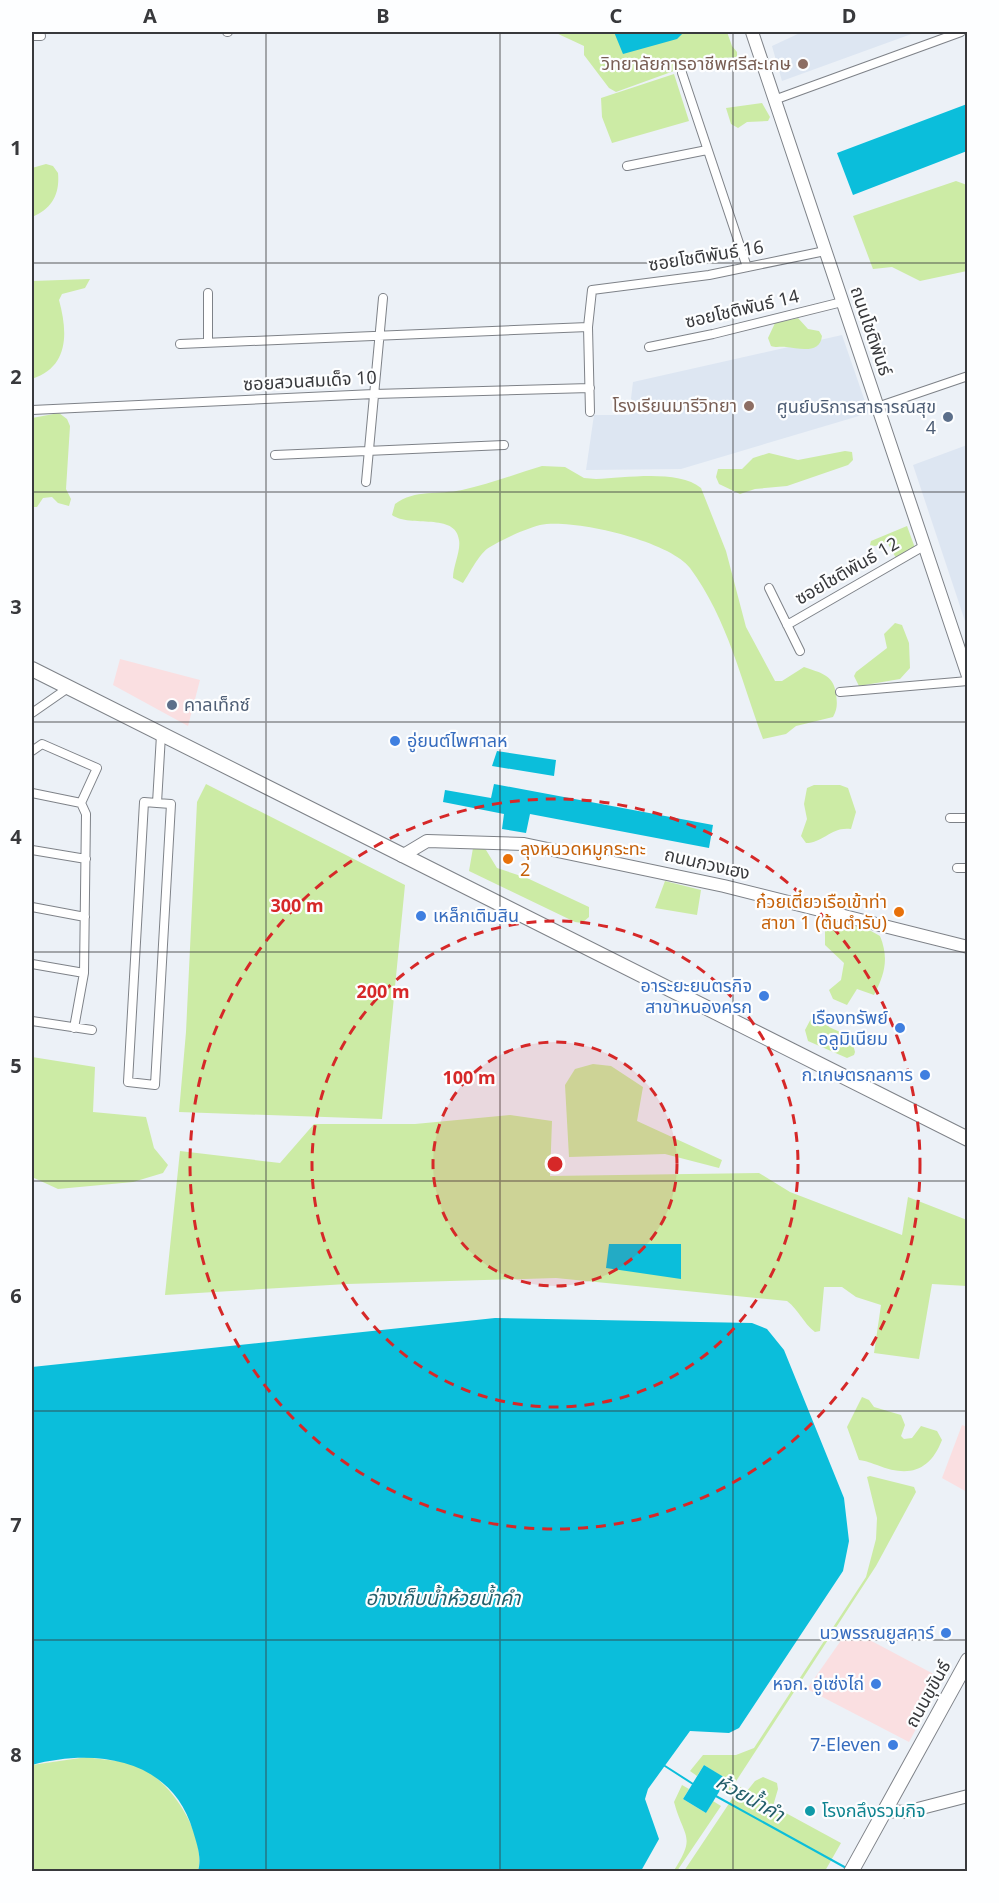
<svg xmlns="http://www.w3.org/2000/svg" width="999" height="1903" font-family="'Noto Sans','Noto Sans Thai',sans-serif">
<rect width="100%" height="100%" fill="#ecf1f7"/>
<!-- commercial -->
<path fill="#fadfe1" d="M120,659L200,680L188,726L113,685Z
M962,1425L967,1427V1492L942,1478Z
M849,1629L943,1679L909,1742L807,1689Z"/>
<!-- built -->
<path fill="#dde6f2" d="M802,32H917L782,81L772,46Z
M842,335L869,413L681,469L586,470L594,415H629L633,382Z
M967,445H968L967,627L913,465Z"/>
<!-- green -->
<path fill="#cceba5" d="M554,32H727L732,46L737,52V57L707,59L616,92L609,88L584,55V46Z
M674,74L689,121L612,143L602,117L601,98Z
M762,103L770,117L768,121L747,122L738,128L731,124L726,108Z
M46,164L53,166L58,173C60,194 52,209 32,217V168Z
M956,181L967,185V271L920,281L892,267L873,269L853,216Z
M90,279L85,288L62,294L59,300C68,333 69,367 32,379V281Z
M798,318L808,329L819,331L822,336C820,355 798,348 786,347C780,346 777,348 771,346L768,338L775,323Z
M59,413L67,419L70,426L66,489L71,499L69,506L58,503L52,497L43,498L37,507H32V418Z
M845,451L852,452L853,460L848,465L787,486L755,489L740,494L719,484L716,477L718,469H742L753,458L769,453L798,460Z
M542,466L565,467L584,478L596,479C625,478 678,469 701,488L726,551L746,627L775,681H782L804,667C820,673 833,674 836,693C837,703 838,708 833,717L796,726L786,734L763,739C741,680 728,620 690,568C670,541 572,518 540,525C525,529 503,539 490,547C479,553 470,573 463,583L453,578C453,566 461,551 459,540C456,512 410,528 392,515L395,504C415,489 439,495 462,490C489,484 516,474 542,466Z
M907,526L915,548L896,558L887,542L875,546L870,545L871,541Z
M895,623L902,625L909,643L910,668L900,679L859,686L854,676L856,672L887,648L884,634Z
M206,784L405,885L382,1119L179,1112L186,1032L197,802Z
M814,785H840L848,788L856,812L851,829C832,826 823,843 806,843L801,836L807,819L804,804L807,788Z
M478,846L486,850L497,868L527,878L589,907V917L582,923L575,922L469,871L473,848Z
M665,881L701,890L697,915L655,908Z
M838,919L862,926L880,936C889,958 885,974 874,995L857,989L847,1005L833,999L829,990L841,980L844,963L825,945V923Z
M815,1011L819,1012L829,1027L851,1037L855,1052L854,1055L847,1058L808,1041L805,1030Z
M32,1057L95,1067L93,1112L146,1117L154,1148L168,1165L163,1173L133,1182L58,1189L32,1177Z
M593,1064L611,1066L643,1087L637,1121L722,1160L719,1168L665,1154L569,1157L565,1085L575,1069Z
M510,1115L552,1121L550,1176L759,1173L790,1192L902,1235L908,1197L967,1220V1286L932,1284L919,1359L874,1353L881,1305L856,1297L842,1287H824L820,1331L815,1332C803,1323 799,1310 787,1301L556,1278L347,1284L165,1295L180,1151L280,1163L314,1124H415Z
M862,1397L869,1400L874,1407L901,1415L905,1425L901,1436L904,1439L912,1438L921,1426L937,1431L942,1440C930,1471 909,1478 877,1465C870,1463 868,1461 859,1460L847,1427Z
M870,1476L914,1487L916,1492L876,1566L729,1792L721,1788L726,1779L704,1765L697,1776L690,1771L703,1755H736L754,1748L866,1577L876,1539L877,1518L867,1477Z
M87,1757C102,1760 119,1760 133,1764C169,1776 207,1835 198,1871L32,1872V1765Z
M763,1777L777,1783L778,1789L773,1806L841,1843L825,1871H684L740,1787L747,1791L755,1781Z
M682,1785L689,1789L683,1799L706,1813L713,1801L721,1806L677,1871L673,1872C697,1835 684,1839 674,1802Z"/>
<!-- water -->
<path fill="#0bbedb" d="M614,32H684L677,39L623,54Z
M967,104V151L853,195L837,153Z
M497,751L556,760L554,776L492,766Z
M494,784L713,825L709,848L530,814L526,833L502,829L504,814L443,802L445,790L491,798Z
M609,1244H681V1279L606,1268Z
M495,1318L752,1323L767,1329L784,1350L844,1498L849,1541L843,1571L739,1728L729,1733L690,1731L648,1789L645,1799L659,1839L641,1871H198C202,1857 197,1845 193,1831C172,1758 95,1748 32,1765V1367Z
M704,1765L727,1779L706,1813L683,1799Z"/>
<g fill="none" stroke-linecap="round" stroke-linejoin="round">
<!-- stream -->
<path stroke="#0bbedb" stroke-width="2" d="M665,1766L693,1784
M714,1795L848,1869"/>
<defs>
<path id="street" d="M227,32H228
M32,36H41
M682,73L747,267
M774,100L961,32
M627,166L707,150
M208,342V293
M180,344L588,327
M649,347L713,334L842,302
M877,407L968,376
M32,410L374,394L590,388
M590,412L588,327L592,290L709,275L825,251
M275,455L504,445
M366,482L383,298
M769,588L800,651
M787,625L924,546
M840,692L968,681
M32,713L68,688
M32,751L42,744L97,768L81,803
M32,793L81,803L86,814L84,973L74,1028
M157,803L144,802L128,1082L155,1085L171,804L157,803L161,735
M950,818H968
M32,850L86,859
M957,868H968
M32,907L85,917
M32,964L84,973
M32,1021L92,1030"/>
<path id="secondary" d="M752,32L968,676
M402,856L427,841L524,844L724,886L968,947
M884,1811L906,1812L968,1796"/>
<path id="primary" d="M32,669L968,1139
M851,1872L968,1660"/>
</defs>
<!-- street casing -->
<use href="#street" stroke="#7e8288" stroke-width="10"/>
<!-- secondary casing -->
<use href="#secondary" stroke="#7e8288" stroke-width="14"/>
<!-- primary casing -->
<use href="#primary" stroke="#7e8288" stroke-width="16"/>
<!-- street -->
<use href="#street" stroke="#fff" stroke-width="8"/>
<!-- secondary -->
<use href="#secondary" stroke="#fff" stroke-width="12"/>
<!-- primary -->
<use href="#primary" stroke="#fff" stroke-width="14"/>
</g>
<!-- grid -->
<path fill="none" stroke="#38393c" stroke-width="1.5" stroke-opacity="0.55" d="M266,32V1872M500,32V1872M733,32V1872M32,263H968M32,492H968M32,722H968M32,952H968M32,1181H968M32,1411H968M32,1640H968"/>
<!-- distance rings -->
<circle cx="555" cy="1164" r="122" fill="#d62828" fill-opacity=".12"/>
<g fill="none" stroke="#d62828" stroke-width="3" stroke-dasharray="10 8">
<circle cx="555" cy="1164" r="122"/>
<circle cx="555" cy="1164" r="243"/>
<circle cx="555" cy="1164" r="365"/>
</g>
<!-- markers -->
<g fill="#8d6e63" stroke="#fdfeff" stroke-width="2">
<circle cx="803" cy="64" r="6"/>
<circle cx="749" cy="406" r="6"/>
</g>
<g fill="#5c6f8a" stroke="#fdfeff" stroke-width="2">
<circle cx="948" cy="417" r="6"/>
<circle cx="172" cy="705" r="6"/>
</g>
<g fill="#3f7fe0" stroke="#fdfeff" stroke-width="2">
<circle cx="395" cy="741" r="6"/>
<circle cx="421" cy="916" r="6"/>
<circle cx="764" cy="996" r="6"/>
<circle cx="900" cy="1028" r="6"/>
<circle cx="925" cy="1075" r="6"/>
<circle cx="946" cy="1633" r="6"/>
<circle cx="876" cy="1684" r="6"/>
<circle cx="893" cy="1745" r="6"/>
</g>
<g fill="#e8710a" stroke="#fdfeff" stroke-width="2">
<circle cx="508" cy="859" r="6"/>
<circle cx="899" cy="912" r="6"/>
</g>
<circle fill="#0f9aa8" stroke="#fdfeff" stroke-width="2" cx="810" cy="1811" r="6"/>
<g text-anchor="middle" stroke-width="4.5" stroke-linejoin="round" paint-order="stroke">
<!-- education labels -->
<g font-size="18" fill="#785e54" stroke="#fdfeff" text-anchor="end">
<text x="791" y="70">วิทยาลัยการอาชีพศรีสะเกษ</text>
<text x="737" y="412">โรงเรียนมารีวิทยา</text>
</g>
<!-- street labels -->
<g font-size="18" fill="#38393c" stroke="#fdfeff">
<text transform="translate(706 256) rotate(-9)" y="6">ซอยโชติพันธ์ 16</text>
<text transform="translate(742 309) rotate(-13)" y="6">ซอยโชติพันธ์ 14</text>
<text transform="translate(871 331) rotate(71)" y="6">ถนนโชติพันธ์</text>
<text transform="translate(310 381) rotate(-3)" y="6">ซอยสวนสมเด็จ 10</text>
<text transform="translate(847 571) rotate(-30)" y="6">ซอยโชติพันธ์ 12</text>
<text transform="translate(707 864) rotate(13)" y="6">ถนนกวงเฮง</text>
<text transform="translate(928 1694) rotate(-61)" y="6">ถนนขุขันธ์</text>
</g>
<!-- service labels -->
<g font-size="18" fill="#4e5e75" stroke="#fdfeff" text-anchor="end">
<text x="936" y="413">ศูนย์บริการสาธารณสุข<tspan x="936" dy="21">4</tspan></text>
<text x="184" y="711" text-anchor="start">คาลเท็กซ์</text>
</g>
<!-- shop labels -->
<g font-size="18" fill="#366cbe" stroke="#fdfeff" text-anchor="end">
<text x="407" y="747" text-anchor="start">อู่ยนต์ไพศาลห</text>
<text x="433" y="922" text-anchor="start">เหล็กเติมสิน</text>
<text x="752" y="992">อาระยะยนตรกิจ<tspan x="752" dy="21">สาขาหนองครก</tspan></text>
<text x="888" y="1024">เรืองทรัพย์<tspan x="888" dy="21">อลูมิเนียม</tspan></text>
<text x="913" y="1081">ก.เกษตรกลการ</text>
<text x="934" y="1639">นวพรรณยูสคาร์</text>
<text x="864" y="1690">หจก. อู่เซ่งไถ่</text>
<text x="881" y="1751">7-Eleven</text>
</g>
<!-- food labels -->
<g font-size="18" fill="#c56008" stroke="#fdfeff" text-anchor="start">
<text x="520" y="855">ลุงหนวดหมูกระทะ<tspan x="520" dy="21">2</tspan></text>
<text x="887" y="908" text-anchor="end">ก๋วยเตี๋ยวเรือเข้าท่า<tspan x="887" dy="21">สาขา 1 (ต้นตำรับ)</tspan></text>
</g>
<!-- culture labels -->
<g font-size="18" fill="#0d838f" stroke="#fdfeff" text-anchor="start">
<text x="822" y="1817">โรงกลึงรวมกิจ</text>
</g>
<!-- water labels -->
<g font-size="20" font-style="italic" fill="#245f6b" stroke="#fdfeff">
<text x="443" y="1605">อ่างเก็บน้ำห้วยน้ำคำ</text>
<text transform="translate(750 1798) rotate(29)" y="7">ห้วยน้ำคำ</text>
</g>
</g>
<circle cx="555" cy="1164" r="9" fill="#d62828" stroke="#fdfeff" stroke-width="3"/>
<g font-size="18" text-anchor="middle" font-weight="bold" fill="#d62828" stroke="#fdfeff" stroke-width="4.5" stroke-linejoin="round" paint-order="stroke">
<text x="297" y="912">300 m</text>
<text x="383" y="998">200 m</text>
<text x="469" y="1084">100 m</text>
</g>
<!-- border -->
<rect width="999" height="1903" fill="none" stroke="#fdfeff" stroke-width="66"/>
<rect x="33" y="33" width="933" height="1837" fill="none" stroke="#38393c" stroke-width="2"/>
<g font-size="20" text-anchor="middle" font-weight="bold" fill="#38393c">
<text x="150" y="23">A</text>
<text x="383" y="23">B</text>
<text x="616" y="23">C</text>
<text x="849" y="23">D</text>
<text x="16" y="155">1</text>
<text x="16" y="384">2</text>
<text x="16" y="614">3</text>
<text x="16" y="844">4</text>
<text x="16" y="1073">5</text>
<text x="16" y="1303">6</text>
<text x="16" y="1532">7</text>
<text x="16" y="1762">8</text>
</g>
</svg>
